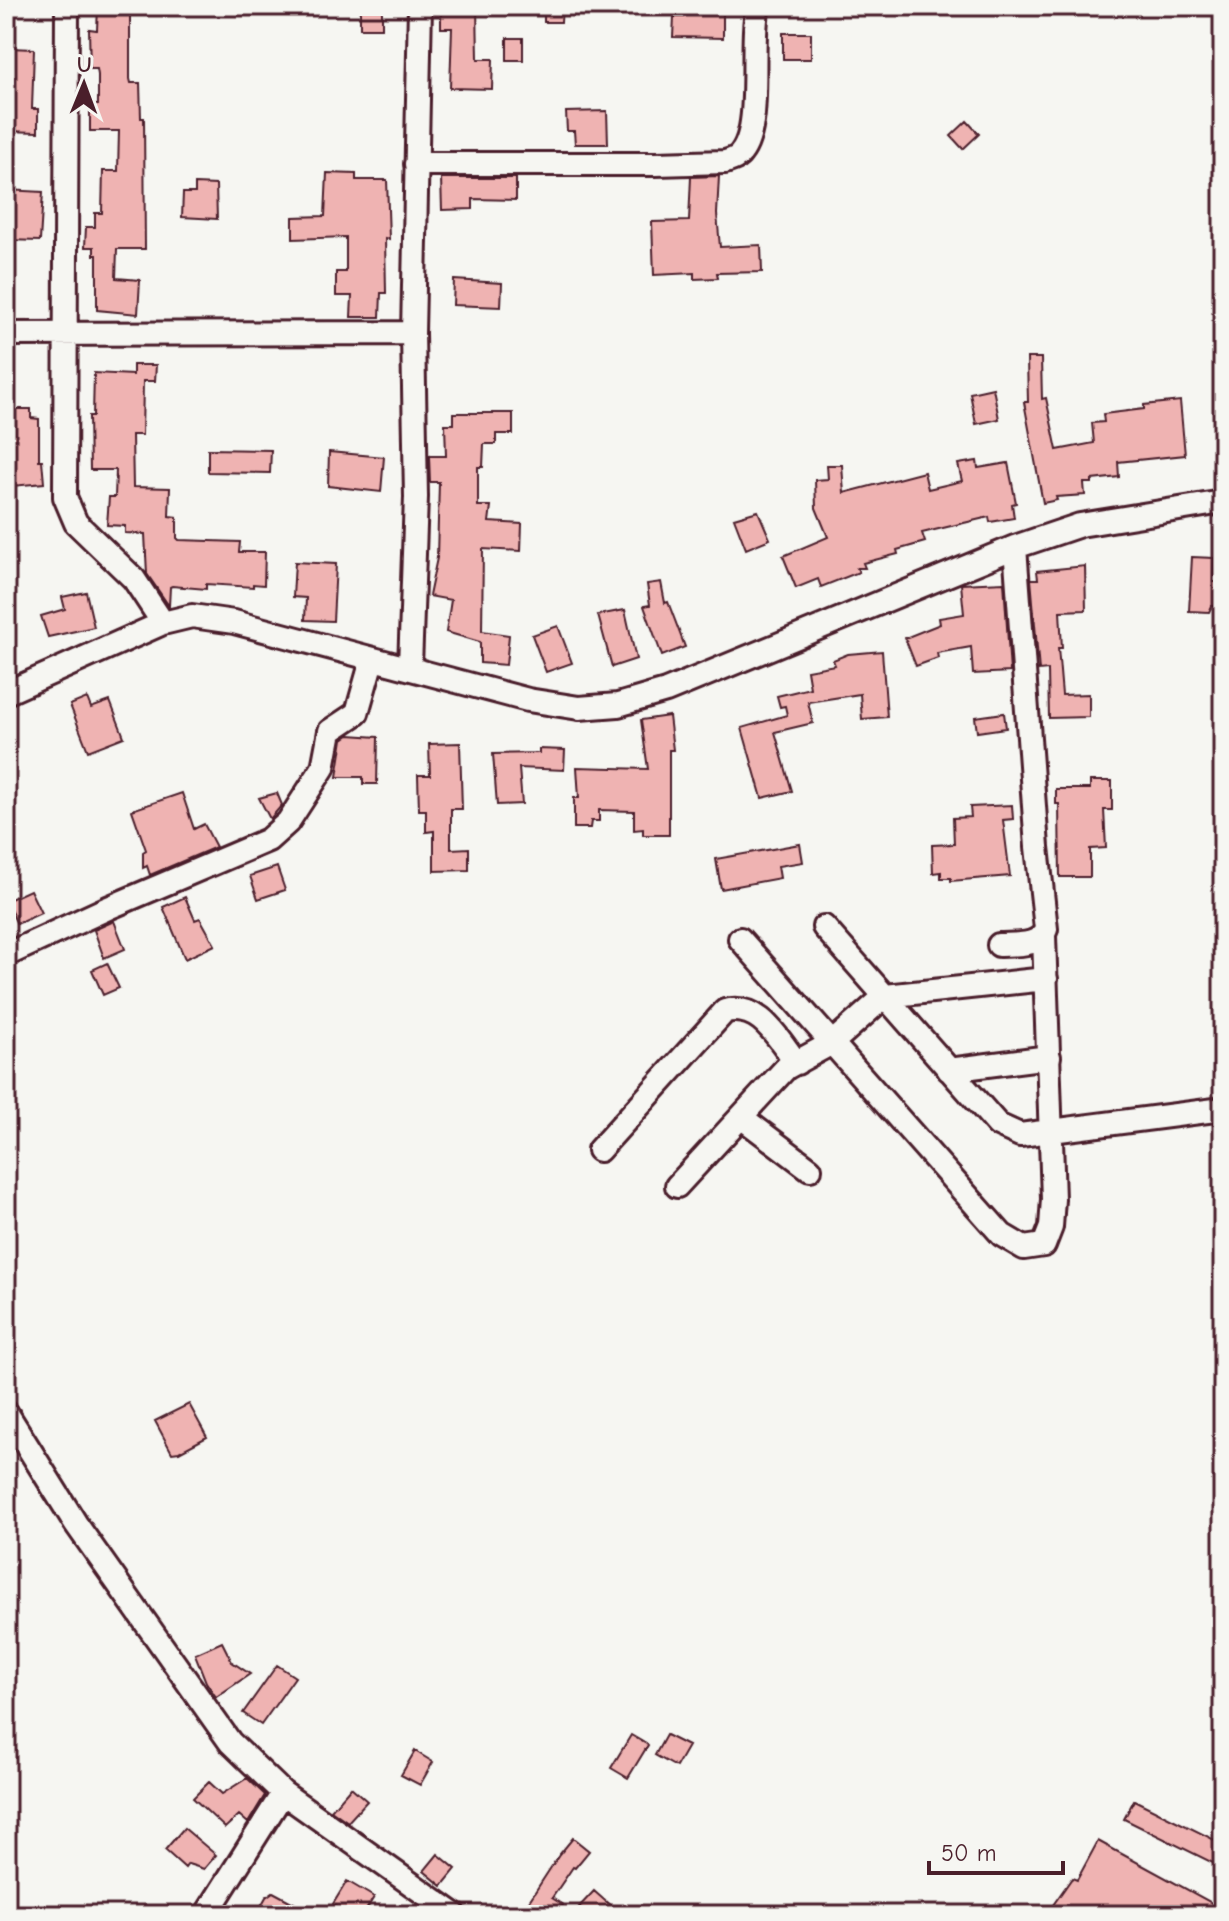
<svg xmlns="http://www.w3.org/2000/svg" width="1229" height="1921" font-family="'Comic Neue',sans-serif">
<rect width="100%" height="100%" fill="#f6f6f2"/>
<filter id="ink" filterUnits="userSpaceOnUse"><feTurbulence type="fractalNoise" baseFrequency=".0125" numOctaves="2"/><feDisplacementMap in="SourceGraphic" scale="16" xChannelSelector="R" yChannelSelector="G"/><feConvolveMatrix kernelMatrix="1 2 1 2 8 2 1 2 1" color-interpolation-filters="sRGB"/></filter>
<g filter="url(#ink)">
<!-- building -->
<path fill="#efb3b2" stroke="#4a1f2b" stroke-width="2" d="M98,6H130V79L131,83H140L141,118H144L145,249H117L116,278L140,280L138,314L97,310V255H94V247H85L86,227H95V213H102L103,171H118L119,131H90V105H98V75L97,69H90L89,29L97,30Z
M360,6H382V28H360Z
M441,6H477L478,59H493L492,89L450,88L452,28H441Z
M544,6H562L561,22H544Z
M691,6H705V12L723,13V38L673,37L674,17H684V11H691Z
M783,33H811V59H783Z
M507,38H523V60H507Z
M9,48L34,49L32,109H38V132L6,131V61H9Z
M607,111L608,144H575L574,131H567L566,112Z
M967,121L979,134L963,149L951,136Z
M327,173L356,174V180H387L389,239L385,238L386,293H381L380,317H351L352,296H336V272H346V237L293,239V217L325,216Z
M719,176L717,214L720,247L761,245L762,272L717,273L718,278L694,279V273L654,275L652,222L689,221L691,177Z
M441,178H516V200L473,199V209L442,210Z
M195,184L216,185L217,219L182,217L183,193H195Z
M6,190L43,192L40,241L6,240Z
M454,280L502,283L501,307L453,305Z
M1027,358H1041L1042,399L1046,398L1057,450L1094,443L1092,423L1104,422L1103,414L1144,409V405L1180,401L1185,455L1118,462L1119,477L1092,480V483H1084L1085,495L1056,497L1057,500L1043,503L1024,402H1028Z
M133,365H156L155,381H143L142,435H132L133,487L170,488L169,516L177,517V538L179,540L240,542L239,552H265L264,585L253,584V587L206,584V589L172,586L170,587L169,606L147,574L145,534L125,533V526L107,525L109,497H115L116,470H90L89,416H93L94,373L133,375Z
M993,388L999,419L976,424L970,393Z
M6,409H31V418L39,419V460H42L44,483L12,486L9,444H6Z
M454,413H513V434H496V444H484L483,467H478V506H491L489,522L522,524L521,551L483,549L482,631L509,635L506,665L480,663V642L446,632L451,600L429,596L437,558L439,482H430L429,456H446L445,424H454Z
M208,449L271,450L270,473L208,472Z
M329,452L384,457L381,492L328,486Z
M977,461L978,468L1008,463L1016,503L1012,504L1014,518L990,522L989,517L922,533L925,542L897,550L898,554L863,563L865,568H857L859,572L821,587L818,579L796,588L783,556L828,537L816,508L815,480L828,479L827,465H842L844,493L924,472L928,489L962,481L958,464Z
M758,511L770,539L746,549L734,518Z
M1192,557L1214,558L1213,582H1222L1221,606H1212L1209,612L1189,611Z
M295,562L336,564L333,621L305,620L306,598L293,597Z
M1085,566L1086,610L1060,611L1062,648H1058L1062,695L1089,694V717L1049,718L1048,670L1039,671L1031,579H1038L1037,571Z
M661,582L665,603L668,602L685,647L662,656L644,606L650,605L647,584Z
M1004,582L1010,672L973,674L971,647L937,653L938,658L916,666L905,638L940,624L939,618L964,614L961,584Z
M86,592L94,627L48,637L41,616L65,609L62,597Z
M625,610L636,659L612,667L598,615Z
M558,626L572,663L546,672L532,635Z
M882,651L887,717L862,719L860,694L808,702L813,723L775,732L792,791L762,798L742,728L787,715L785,706L780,707L777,696L810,688L807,670L835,665L833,660L848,654Z
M87,698L91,708L110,701L124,737L88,751L70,705Z
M1004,713L1006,728L977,732L975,717Z
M669,716L673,750H669V835H643V829L634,830V811L599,810V821H591L590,828H574V798H579L577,767L648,769L641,720Z
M349,735L378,737L377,784H363V777H337L343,739Z
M460,743L462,809H451V849L469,848V870L434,871V831L426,832V810H419L418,775H430L429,744Z
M539,749L565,750L564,770L519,768L522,804L497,805L493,754L539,753Z
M1090,781H1112V810H1104L1106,848L1090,849V877H1060L1059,804H1056V789H1090Z
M182,793L194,829L204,824L216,847L150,875L147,866L143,868V852L146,850L132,810Z
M277,793L282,805L270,819L259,798Z
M1012,805L1013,819L1003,820L1010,876L951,881V878H941V872L933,873L932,845L954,844L953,818L971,817L970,807Z
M800,844L803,862L778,866L780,878L721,889L716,859Z
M277,867L285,890L258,899L250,876Z
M30,890L41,913L17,924L6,901Z
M185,897L195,920L200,918L215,945L185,959L163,907Z
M114,921L125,949L104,958L94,930Z
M107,963L119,988L103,995L92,970Z
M189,1404L207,1437L179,1452L172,1453L155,1421Z
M222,1642L232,1662L250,1674L216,1697L206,1682L195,1654Z
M277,1665L295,1677L261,1725L243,1713Z
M631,1735L648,1745L628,1778L611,1768Z
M666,1735L688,1746L676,1767L655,1755Z
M415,1751L433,1762L420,1785L401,1775Z
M247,1778L265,1795L248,1823L239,1815L225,1828L193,1798L209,1782L222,1794Z
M351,1787L367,1801L348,1822L331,1810Z
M1134,1800L1223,1844V1868L1124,1819Z
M184,1828L216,1855L204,1869L188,1864L185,1868L165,1850Z
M573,1838L589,1851L575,1868L573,1867L552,1898L563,1905L556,1915H520L559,1855Z
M1098,1841L1223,1909V1915H1092L1078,1907L1074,1915H1046L1072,1878L1077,1880Z
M438,1854L456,1869L442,1886L424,1871Z
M347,1881L374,1897L363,1915H350L333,1904Z
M594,1891L611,1906L603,1915H588L579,1907Z
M273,1892L316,1915H256L266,1897Z"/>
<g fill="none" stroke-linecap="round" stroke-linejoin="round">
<defs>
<path id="minor" d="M67,6L65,497L76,523L134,579L163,623
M416,164H656L725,162C731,160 737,159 741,153C763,126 749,43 758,6
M6,334L413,333
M410,667L416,497L413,333L420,6
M6,693L163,623L192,616L234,622L528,700L579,708L618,705L666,691L1015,547L1080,525L1223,502
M824,927L998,1125L1020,1135L1223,1109
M740,939L1002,1235L1024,1248L1044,1245L1051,1227L1053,1199L1044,936
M999,945C1015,944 1040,947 1046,929L1037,847L1015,547
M6,955L108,908L268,840L288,822L323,768L330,731L357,713L372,660
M949,1070L1049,1057
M741,1117L810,1169
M599,1150L725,1011C761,1003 777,1038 797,1063
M677,1186L786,1068L832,1043L885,996L1046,979
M6,1412L76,1524L230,1742L283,1793L455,1915
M206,1915L283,1793"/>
</defs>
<!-- minor casing -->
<use href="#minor" stroke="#4a1f2b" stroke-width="28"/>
<!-- minor -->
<use href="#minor" stroke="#f6f6f2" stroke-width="22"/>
</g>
</g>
<!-- margin -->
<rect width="1229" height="1921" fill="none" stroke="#f6f6f2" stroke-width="32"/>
<rect x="16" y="16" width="1197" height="1889" fill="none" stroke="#4a1f2b" stroke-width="3" filter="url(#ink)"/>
<!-- north arrow -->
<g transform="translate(84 84) rotate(1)" stroke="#f6f6f2" stroke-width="6" paint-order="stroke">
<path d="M0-6L14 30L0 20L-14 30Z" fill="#4a1f2b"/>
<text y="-12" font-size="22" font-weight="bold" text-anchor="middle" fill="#4a1f2b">U</text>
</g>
<!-- scale -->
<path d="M929 1861v12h134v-12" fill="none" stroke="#4a1f2b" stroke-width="4"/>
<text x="941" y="1861" font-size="24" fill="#4a1f2b" stroke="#f6f6f2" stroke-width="6" paint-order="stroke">50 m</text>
</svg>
